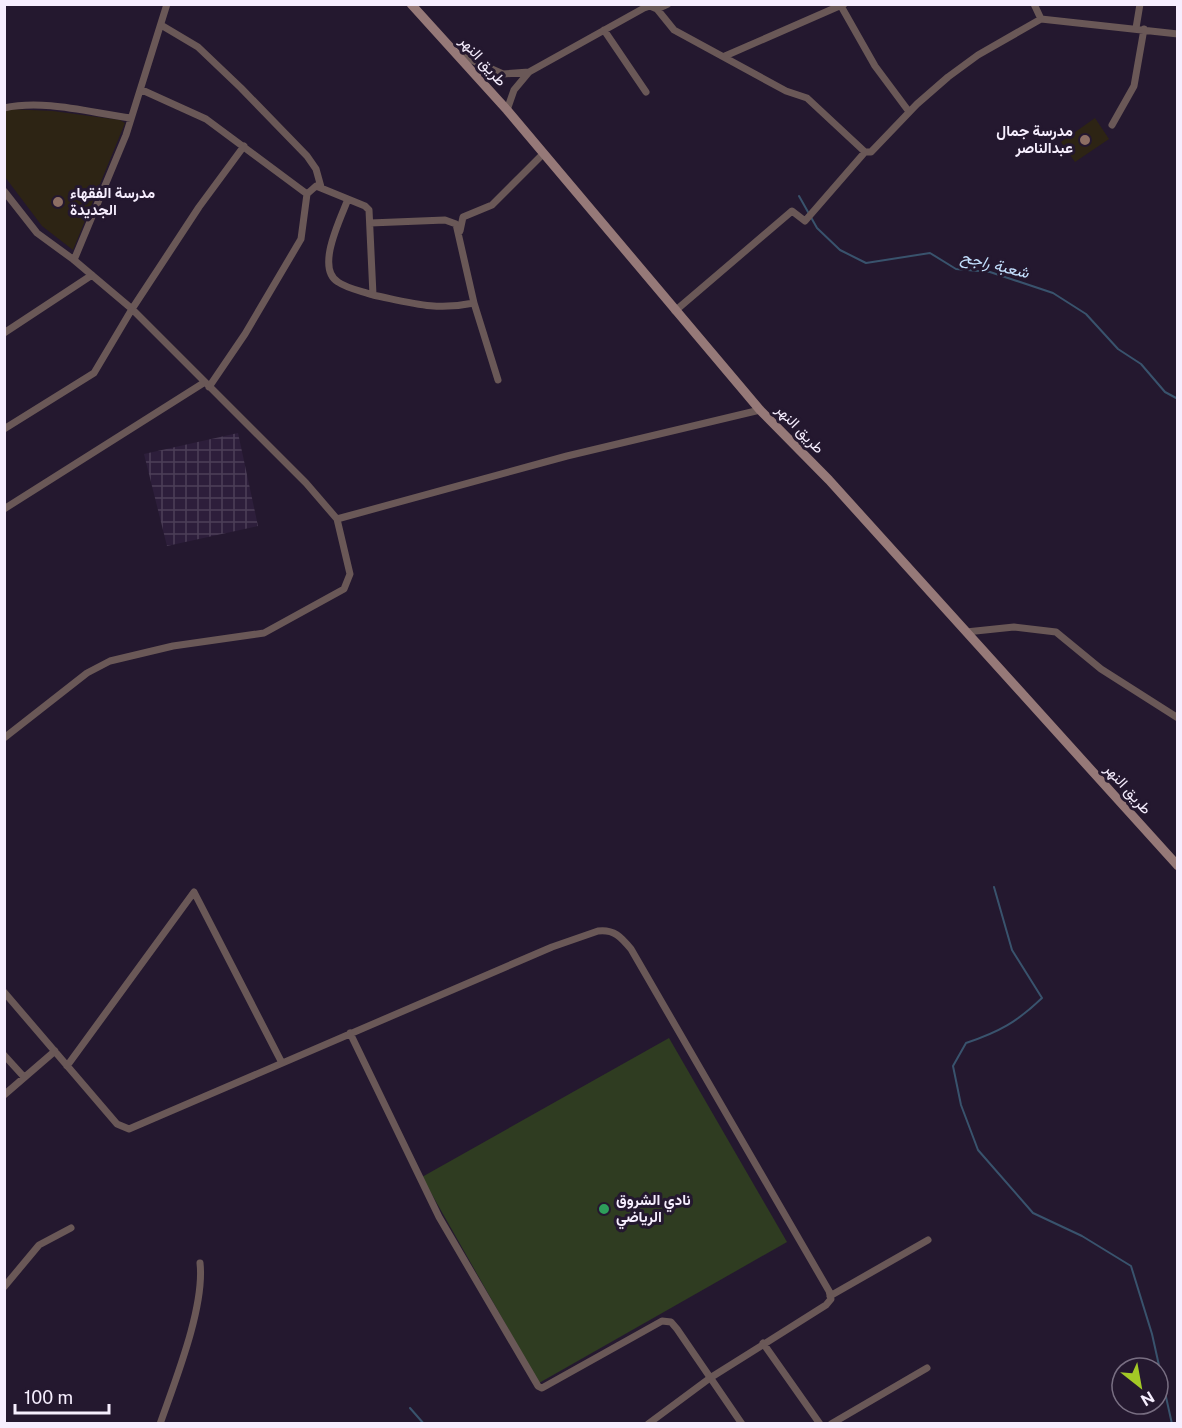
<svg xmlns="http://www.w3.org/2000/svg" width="1182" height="1428" font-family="'Public Sans',Vazirmatn,sans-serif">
<defs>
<pattern id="industrial-grid" width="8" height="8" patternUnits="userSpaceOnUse" patternTransform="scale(1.5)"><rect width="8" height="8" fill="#2d1e3b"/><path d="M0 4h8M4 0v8" fill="none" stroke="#4c3f58"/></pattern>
</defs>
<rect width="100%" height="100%" fill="#24182f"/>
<!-- industrial -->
<path fill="url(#industrial-grid)" d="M238,433L258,526L167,546L144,454Z"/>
<!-- education -->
<path fill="#2d2414" d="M9,109L53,111L120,120L125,123L73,250L42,226L5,177V112Z
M1095,118L1109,139L1075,162L1061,142Z"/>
<!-- green -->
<path fill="#2f3c21" d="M669,1038L787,1242L539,1383L422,1177Z"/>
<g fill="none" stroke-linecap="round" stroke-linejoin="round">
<!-- stream -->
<path stroke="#39536d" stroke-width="2" d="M799,196L817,228L840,250L866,263L930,253L956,269L990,272L1053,293L1086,314L1118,349L1141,364L1165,392L1178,399
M994,887L1012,950L1042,998C1017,1022 999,1032 966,1043L953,1066L961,1105L978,1150L1033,1213L1082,1236L1131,1266L1152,1334L1172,1424
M410,1408L424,1424"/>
<!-- minor -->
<path stroke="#6a5857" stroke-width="7" d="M1034,4L1041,19
M841,6L875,66L907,109
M657,9L674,30L786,91L807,98L865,152
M161,25L198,47L241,88L307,156L316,169L321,187
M1136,28L1140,4
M604,30L646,92
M458,54L503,74L529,72
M725,56L844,4
M142,90L206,119L307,194
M4,108C45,99 91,113 131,118
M507,110L514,90L529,72L644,8L650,6L657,9L668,4
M1112,125L1134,86L1144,29
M4,191L37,233L74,260L132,309L306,483L337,519
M348,199C341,218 315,268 338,282C348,289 362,291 373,295
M370,223L445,220L456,224L474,303L498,380
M460,231L463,217L492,205L542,155
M74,260L126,135L167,4
M675,311L792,211L805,221L865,152H871L917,104L948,77L978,55L1041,19L1178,34
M4,333L92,275
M209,387L245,334L301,239L307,194L316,186L365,206L369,210L373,295C412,303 435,311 474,303
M4,429L94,373L132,309L199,207L244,146
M4,509L205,382
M966,632L1014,627L1056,632L1101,669L1178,718
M4,738L87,673L110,661L173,646L264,633L344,589L350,574L337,519L567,456L760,410
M4,992L117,1124L129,1129L552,947L598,931C614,929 621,937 631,949L829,1291L831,1299L826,1305L710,1378L648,1424
M350,1033L439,1217L538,1386L542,1388L662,1321L671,1322L677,1329L742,1424
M4,1055L24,1077
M67,1066L194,892L282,1063
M4,1095L55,1051
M4,1287L39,1245L71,1228
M830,1296L928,1240
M763,1343L820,1424
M160,1424C175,1381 205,1307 200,1263
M831,1424L927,1368"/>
<!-- secondary -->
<path stroke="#967978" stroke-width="9" d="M411,4L507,110L760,410L829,480L1178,866"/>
</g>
<!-- markers -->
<g fill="#8d6e63" stroke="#24182f" stroke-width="2">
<circle cx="1085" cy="140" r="6"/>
<circle cx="58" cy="202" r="6"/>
</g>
<circle fill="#2e9e5b" stroke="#24182f" stroke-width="2" cx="604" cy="1209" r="6"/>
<g text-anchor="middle" stroke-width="6" stroke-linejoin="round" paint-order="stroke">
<!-- street labels -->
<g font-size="15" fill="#f6eefe" stroke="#24182f">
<text transform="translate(483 61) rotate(48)" y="5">طريق النهر</text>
<text transform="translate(800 429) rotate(46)" y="5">طريق النهر</text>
<text transform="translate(1128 789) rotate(48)" y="5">طريق النهر</text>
</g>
<!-- poi labels -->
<g font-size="15" font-weight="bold" fill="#f6eefe" stroke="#24182f" text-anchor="start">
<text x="1073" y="136" text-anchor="end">مدرسة جمال<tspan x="1073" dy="17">عبدالناصر</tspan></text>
<text x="70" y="198">مدرسة الفقهاء<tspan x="70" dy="17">الجديدة</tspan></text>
<text x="616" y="1205">نادي الشروق<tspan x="616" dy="17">الرياضي</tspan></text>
</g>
<!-- water labels -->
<g font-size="16" font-style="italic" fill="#c5e1ff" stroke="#24182f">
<text transform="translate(995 264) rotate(14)" y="6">شعبة راجح</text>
</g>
</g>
<!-- border -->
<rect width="1182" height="1428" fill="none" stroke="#f6eefe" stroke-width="12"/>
<!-- north arrow -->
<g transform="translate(1140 1386) rotate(149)"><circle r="28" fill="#24182f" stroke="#786e82" stroke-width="1.5"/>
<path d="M0-4.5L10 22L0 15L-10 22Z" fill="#a3c926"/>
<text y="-9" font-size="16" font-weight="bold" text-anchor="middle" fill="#f6eefe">N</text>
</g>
<!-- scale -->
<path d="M15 1404v9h94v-9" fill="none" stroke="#f6eefe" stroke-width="3"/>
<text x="24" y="1404" font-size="18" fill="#f6eefe" stroke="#24182f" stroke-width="4.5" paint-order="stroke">100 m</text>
</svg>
